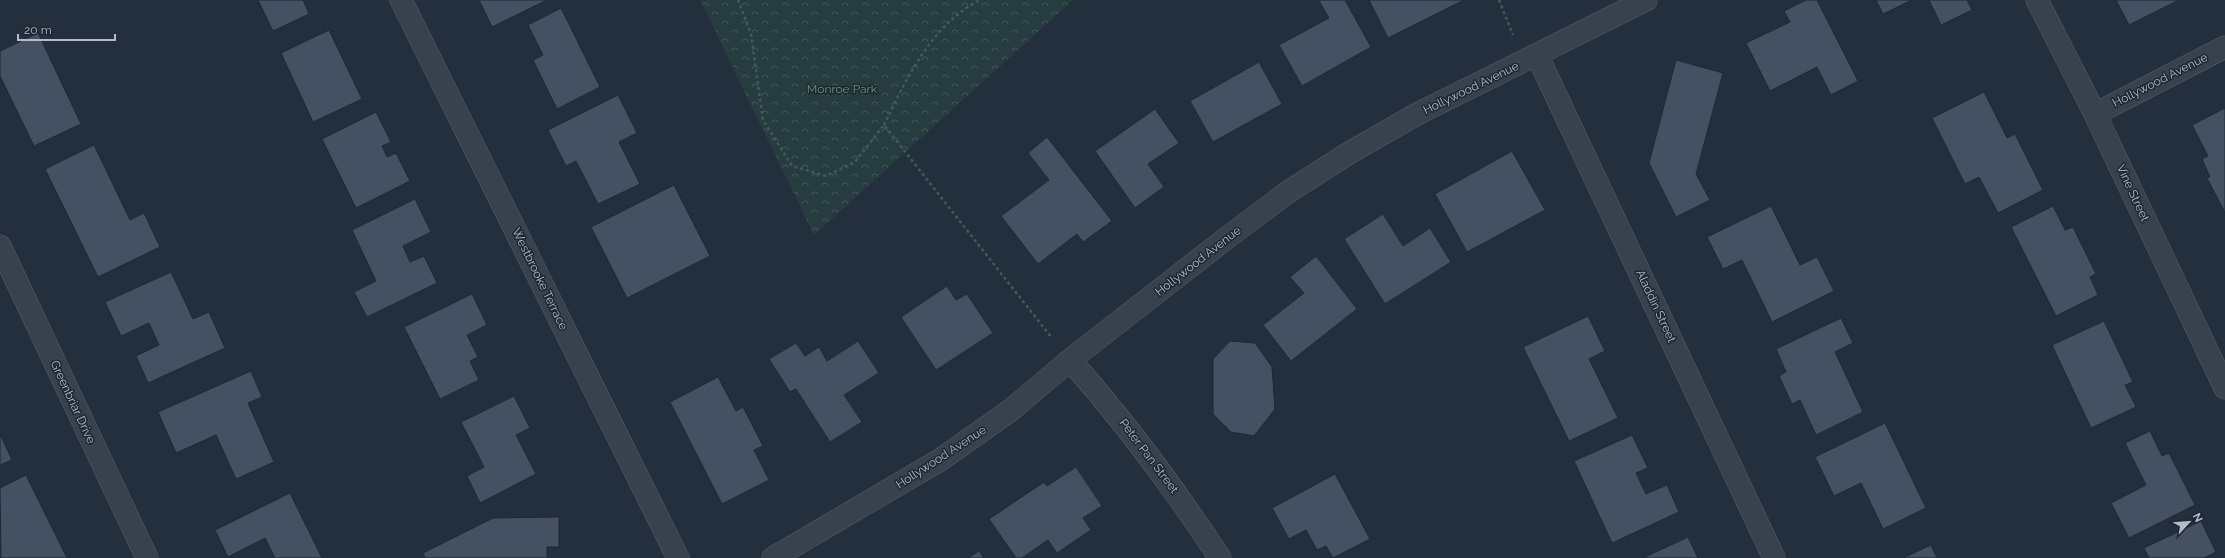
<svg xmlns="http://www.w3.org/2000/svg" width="2225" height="558" font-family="Raleway,sans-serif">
<defs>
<pattern id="forest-crowns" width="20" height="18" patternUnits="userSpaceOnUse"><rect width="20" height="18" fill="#263c3f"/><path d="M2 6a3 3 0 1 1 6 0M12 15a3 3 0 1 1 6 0" fill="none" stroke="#435659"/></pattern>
</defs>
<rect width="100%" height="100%" fill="#242f3e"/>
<!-- forest -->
<path fill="url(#forest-crowns)" d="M700,0H1073L814,235Z"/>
<!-- building -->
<path fill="#455162" stroke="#1f2835" d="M258,0H303L309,14L273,31Z
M479,0H547L492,27Z
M1322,0H1345L1371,47L1302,86L1279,45L1329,18L1319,1Z
M1369,0H1464L1388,38Z
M1806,0H1817L1858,81L1831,95L1817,67L1770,91L1746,43L1790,22L1784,11Z
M1876,0H1912L1883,14Z
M1929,0H1967L1972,10L1941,25Z
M2116,0H2179L2129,25Z
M561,8L600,87L557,109L533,60L543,55L528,25Z
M329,30L362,99L313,122L281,53Z
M38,33L81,124L34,146L0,76V51Z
M1676,60L1723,73L1696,174L1710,200L1676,217L1649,163Z
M1259,62L1282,104L1213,142L1190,101Z
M1984,92L2007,138L2015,134L2043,190L1998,213L1979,177L1965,184L1932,118Z
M618,95L637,133L619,142L640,184L598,204L576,161L566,166L548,130Z
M2225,108V213L2207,178L2210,177L2202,159L2208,156L2192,125Z
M1155,109L1179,143L1148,164L1164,187L1135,208L1095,151Z
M376,112L391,142L382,146L387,157L396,153L410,181L356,208L322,139Z
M1047,137L1112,221L1083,242L1077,234L1038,264L1001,216L1049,180L1028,153Z
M94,145L130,220L144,213L160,247L98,277L45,169Z
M1512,151L1545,210L1467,252L1435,194Z
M674,185L710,256L627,298L591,227Z
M415,199L431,232L403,246L410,262L424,256L437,283L367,317L354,292L376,281L352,230Z
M1771,206L1800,265L1817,257L1834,291L1772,322L1742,260L1723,269L1707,237Z
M2053,206L2065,230L2073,227L2096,274L2090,277L2098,295L2056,316L2011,227Z
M1383,214L1403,246L1430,228L1451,262L1385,304L1344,239Z
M1316,256L1357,309L1291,361L1263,325L1304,293L1290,277Z
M171,272L193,319L209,312L225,348L148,383L136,356L159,345L149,323L121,336L105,302Z
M947,286L956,300L967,294L993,333L936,370L901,317Z
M472,294L487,325L467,335L478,357L470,361L479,380L440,399L404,327Z
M1588,316L1605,351L1589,359L1618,418L1569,441L1523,347Z
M1841,318L1853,343L1835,352L1863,412L1816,435L1800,400L1792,404L1779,376L1786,372L1776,349Z
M2104,321L2133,382L2125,385L2136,407L2091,428L2052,345Z
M858,341L879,373L844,395L862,422L830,442L796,389L790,392L769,359L796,343L805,356L819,347L827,361Z
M1230,341L1255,343L1272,367L1275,409L1254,436L1231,432L1213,414V359Z
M251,371L262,397L248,403L274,462L236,479L216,435L176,453L158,412Z
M718,377L736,411L743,407L763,446L754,450L769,480L722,504L670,402Z
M514,396L530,428L516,435L536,474L480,503L467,476L484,467L461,422Z
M1885,423L1926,508L1883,529L1861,483L1834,496L1815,457Z
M2150,431L2162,456L2169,453L2195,505L2129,538L2111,503L2146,485L2125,443Z
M0,434L12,460L0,465Z
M1632,435L1648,468L1636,473L1646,494L1667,485L1679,512L1612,543L1574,461Z
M1076,467L1102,506L1083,518L1091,530L1057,553L1048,540L1022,558H1016L989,519L1044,482L1047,486Z
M1335,474L1370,539L1333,558L1326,546L1317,550L1306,530L1289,539L1272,508Z
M26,475L67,558H1L0,488Z
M290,493L322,558H275L265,538L228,557L215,530Z
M559,517V547H547V558H425L423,553L493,518Z
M2201,521L2216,552L2204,558H2149L2144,548Z
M1688,537L1698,558H1643Z
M1931,545L1937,558H1903Z
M979,551L984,558H968Z"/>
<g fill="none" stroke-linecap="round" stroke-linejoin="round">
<defs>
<path id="street" d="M401,0L678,558
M2037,0L2095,114L2225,388
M1537,55L1774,558
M2095,114L2225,47
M0,246L147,558
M1070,360C1126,423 1174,488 1220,558
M773,558L940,460L1011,410L1070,360L1224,240L1288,192L1349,153L1417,114L1646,0"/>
</defs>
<!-- street casing -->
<use href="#street" stroke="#565f6c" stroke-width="23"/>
<!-- path -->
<path stroke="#44595c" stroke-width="2.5" stroke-dasharray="3 3" stroke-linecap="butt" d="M738,0L751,34L763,120L792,166L826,176L855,162L884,125L1052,338
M1499,0L1513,35
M884,125C906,79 932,24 980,0"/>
<!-- street -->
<use href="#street" stroke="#38414e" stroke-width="22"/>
</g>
<g text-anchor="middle" stroke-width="3" stroke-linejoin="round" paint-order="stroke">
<!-- street labels -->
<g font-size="12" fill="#b4bcc9" stroke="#1d2633">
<text transform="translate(2160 80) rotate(-27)" y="4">Hollywood Avenue</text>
<text transform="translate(1471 88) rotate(-26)" y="4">Hollywood Avenue</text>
<text transform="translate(2133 193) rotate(65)" y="4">Vine Street</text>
<text transform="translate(1198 261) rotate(-38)" y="4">Hollywood Avenue</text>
<text transform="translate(540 279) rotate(64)" y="4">Westbrooke Terrace</text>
<text transform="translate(1656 306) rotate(65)" y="4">Aladdin Street</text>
<text transform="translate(73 402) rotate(65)" y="4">Greenbriar Drive</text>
<text transform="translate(1149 456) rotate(53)" y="4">Peter Pan Street</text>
<text transform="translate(941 457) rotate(-33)" y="4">Hollywood Avenue</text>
</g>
<!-- park labels -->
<g font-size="12" fill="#6b9a76" stroke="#1d2633">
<text x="842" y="93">Monroe Park</text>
</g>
</g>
<!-- north arrow -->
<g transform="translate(2189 522) rotate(64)" stroke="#1d2633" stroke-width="3" paint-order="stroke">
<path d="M0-3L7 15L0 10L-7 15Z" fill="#b4bcc9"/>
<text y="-6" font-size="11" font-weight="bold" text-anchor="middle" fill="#b4bcc9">N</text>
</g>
<!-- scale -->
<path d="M18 34v6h97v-6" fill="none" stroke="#b4bcc9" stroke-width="2"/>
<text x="24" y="34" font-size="12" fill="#b4bcc9" stroke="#1d2633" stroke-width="3" paint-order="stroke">20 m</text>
</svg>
